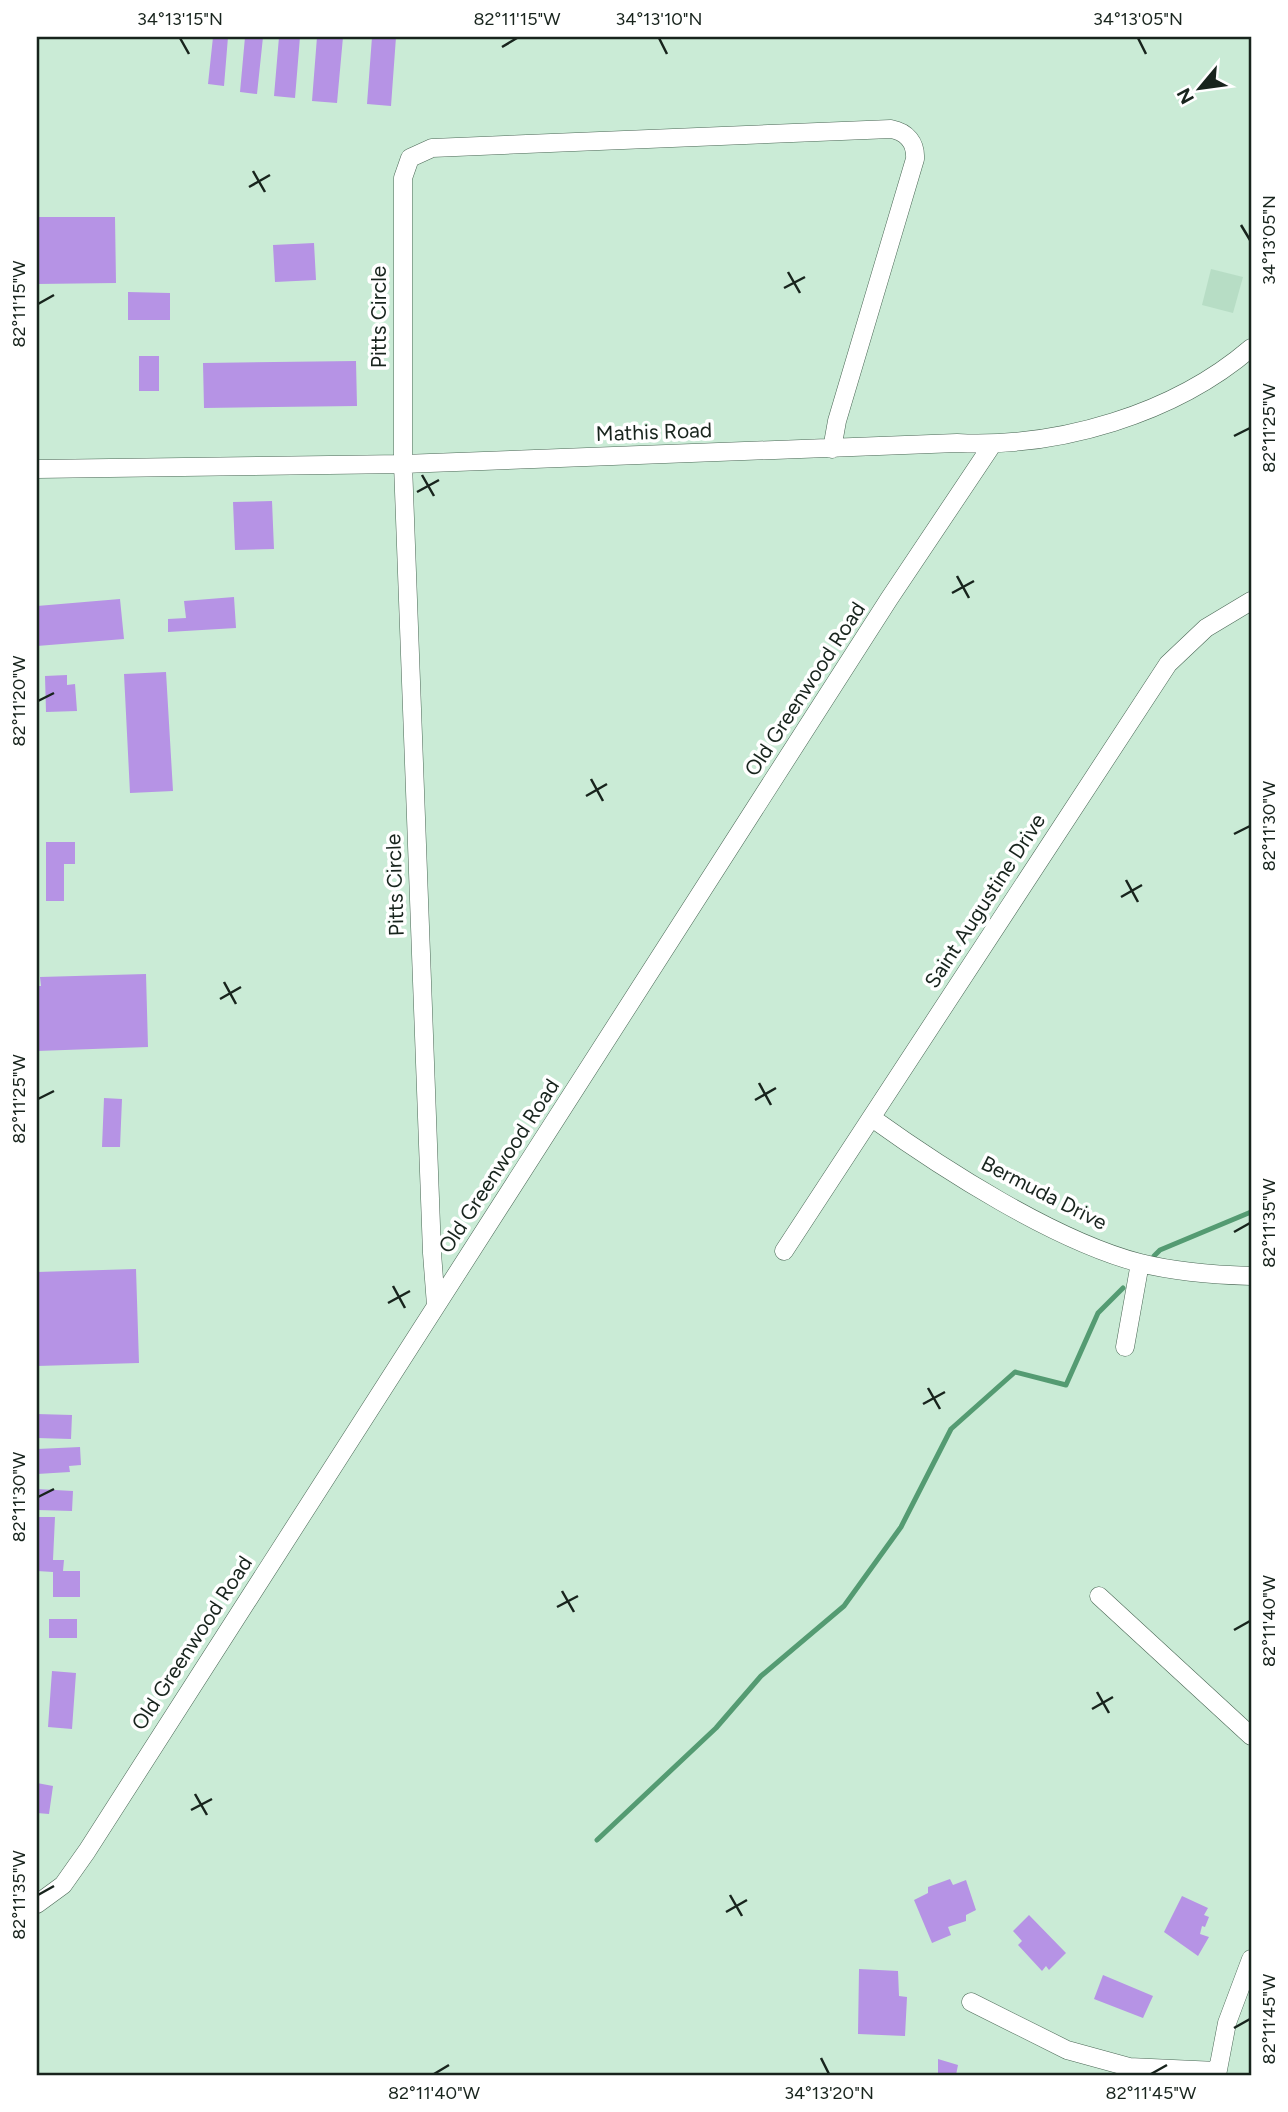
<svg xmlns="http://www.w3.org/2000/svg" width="1288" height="2112" font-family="Figtree,sans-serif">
<rect width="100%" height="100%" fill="#caebd6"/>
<!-- built -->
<path fill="#b7ddc5" d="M1211,269L1243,277L1233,313L1202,305Z"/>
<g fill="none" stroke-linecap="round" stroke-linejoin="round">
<!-- stream -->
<path stroke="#549b72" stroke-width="5" d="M1154,1256L1160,1250L1251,1212
M597,1840L716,1728L761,1676L844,1606L901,1527L951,1429L1015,1372L1066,1385L1098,1313L1123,1288"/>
</g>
<!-- building -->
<path fill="#b693e5" d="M213,37H228L224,86L208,84Z
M245,37H263L257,94L240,92Z
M279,37H300L295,98L274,96Z
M317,37H343L337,103L312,101Z
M372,37H396L391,106L367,104Z
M37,217H115L116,283L37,284Z
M314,243L316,280L275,282L273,245Z
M128,292L170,293V320H128Z
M139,356H159V391H139Z
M356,361L357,406L204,408L203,363Z
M272,501L274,549L235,550L233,502Z
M234,597L236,628L168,632V619L186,618L184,601Z
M120,599L124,639L37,646V606Z
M166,672L173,791L130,793L124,674Z
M67,675V685L75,684L77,711L46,712L45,676Z
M46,842H75V864H64V901H46Z
M146,974L148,1047L37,1051V986H41L40,977Z
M104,1098L122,1099L120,1147H102Z
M136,1269L139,1363L37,1366V1272Z
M37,1414L72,1415L71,1439L37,1438Z
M80,1447L81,1465L69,1466L70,1472L37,1474V1449Z
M37,1489L73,1491L72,1511L37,1510Z
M37,1517H55L53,1560H64L63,1571H80V1597H53V1572L37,1571Z
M49,1619H77V1638H49Z
M52,1671L76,1673L72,1729L48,1727Z
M37,1783L53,1786L49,1814L37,1813Z
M950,1879L953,1885L966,1880L976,1910L966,1915V1921L948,1927L951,1935L932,1943L914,1900L928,1893V1887Z
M1182,1896L1208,1908L1204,1915L1209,1917L1205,1927L1202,1926L1200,1934L1209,1937L1198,1956L1164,1932Z
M1029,1915L1066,1953L1049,1970L1046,1966L1042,1971L1018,1945L1022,1941L1013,1931Z
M859,1969L898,1971L899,1996L907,1997L905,2036L858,2034Z
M1103,1975L1153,1996L1143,2018L1094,1999Z
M938,2059L958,2065L956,2075H938Z"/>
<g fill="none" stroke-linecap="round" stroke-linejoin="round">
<defs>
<path id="street" d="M37,469L403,464L957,443C1059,448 1174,414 1251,348
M872,1118C943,1169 1055,1241 1140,1263C1172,1271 1218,1275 1251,1276
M784,1251L1168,664L1206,628L1251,601
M436,1305L432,1253L403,464V178L410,158L432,148L891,129C907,132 916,143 915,159L837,421L832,449
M1125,1347L1140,1263
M1099,1596L1251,1736
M37,1904L63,1885L87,1851L889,599L992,445
M971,2002L1067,2050L1129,2067L1217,2071
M1217,2075L1227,2023L1251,1959"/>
</defs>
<!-- street casing -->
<use href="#street" stroke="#4a6755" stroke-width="19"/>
<!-- street -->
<use href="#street" stroke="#fff" stroke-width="18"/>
</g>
<!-- ticks -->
<path fill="none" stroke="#18241d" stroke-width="2.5" d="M180,38L189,54M659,38L667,54M1138,38L1146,54M502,47L517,38M253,171L265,192M249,187L270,175M1241,225L1250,240M788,272L800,293M784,288L805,277M38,304L54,295M1234,436L1250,428M422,475L434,496M417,492L439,480M957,576L969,598M952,593L974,581M38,701L54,693M591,779L603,801M586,796L607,784M1234,834L1250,826M1126,880L1138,902M1121,897L1142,885M224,982L236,1004M220,999L241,987M759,1083L771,1105M38,1099L54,1091M755,1100L776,1088M1234,1232L1250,1223M393,1286L405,1308M388,1303L410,1291M928,1388L940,1409M923,1404L945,1392M38,1497L54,1489M562,1591L574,1612M557,1607L578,1596M1234,1630L1250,1621M1097,1692L1109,1713M1092,1709L1113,1697M195,1794L207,1815M191,1810L212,1799M38,1895L54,1886M730,1895L742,1916M726,1912L747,1900M1234,2028L1250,2019M821,2058L829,2074M434,2074L449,2065M1151,2074L1167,2065"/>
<g text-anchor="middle" stroke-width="7" stroke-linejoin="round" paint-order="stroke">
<!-- street labels -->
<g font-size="21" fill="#18241d" stroke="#fff">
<text transform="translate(379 317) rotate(-90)" y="7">Pitts Circle</text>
<text transform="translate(654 432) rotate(-2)" y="7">Mathis Road</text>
<text transform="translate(805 689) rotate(-57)" y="7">Old Greenwood Road</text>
<text transform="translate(395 885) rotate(-92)" y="7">Pitts Circle</text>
<text transform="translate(985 901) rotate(-57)" y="7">Saint Augustine Drive</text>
<text transform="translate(499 1166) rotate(-57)" y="7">Old Greenwood Road</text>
<text transform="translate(1044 1193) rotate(27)" y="7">Bermuda Drive</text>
<text transform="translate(192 1643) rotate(-57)" y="7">Old Greenwood Road</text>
</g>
</g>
<!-- border -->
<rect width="1288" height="2112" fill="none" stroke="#ffffff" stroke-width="77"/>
<!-- north arrow -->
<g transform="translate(1200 88) rotate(241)" stroke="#ffffff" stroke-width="5" paint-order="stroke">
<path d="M0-5L12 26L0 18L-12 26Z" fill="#18241d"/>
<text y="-10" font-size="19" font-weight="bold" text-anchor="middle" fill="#18241d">N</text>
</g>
<rect x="38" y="38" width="1212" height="2036" fill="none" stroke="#18241d" stroke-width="2.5"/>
<g font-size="18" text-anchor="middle" fill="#18241d">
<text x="180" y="25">34°13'15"N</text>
<text x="517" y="25">82°11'15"W</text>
<text x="659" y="25">34°13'10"N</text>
<text x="1138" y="25">34°13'05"N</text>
<text transform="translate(1269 240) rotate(-90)" y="6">34°13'05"N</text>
<text transform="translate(19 304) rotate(-90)" y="6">82°11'15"W</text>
<text transform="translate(1269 428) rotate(-90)" y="6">82°11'25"W</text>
<text transform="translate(19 701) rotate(-90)" y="6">82°11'20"W</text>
<text transform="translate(1269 826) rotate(-90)" y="6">82°11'30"W</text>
<text transform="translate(19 1099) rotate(-90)" y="6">82°11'25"W</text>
<text transform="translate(1269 1223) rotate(-90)" y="6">82°11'35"W</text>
<text transform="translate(19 1497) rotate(-90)" y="6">82°11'30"W</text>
<text transform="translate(1269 1621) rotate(-90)" y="6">82°11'40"W</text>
<text transform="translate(19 1895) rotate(-90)" y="6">82°11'35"W</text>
<text transform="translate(1269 2019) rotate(-90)" y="6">82°11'45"W</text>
<text x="434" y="2099">82°11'40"W</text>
<text x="829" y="2099">34°13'20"N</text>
<text x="1151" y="2099">82°11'45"W</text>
</g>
</svg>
